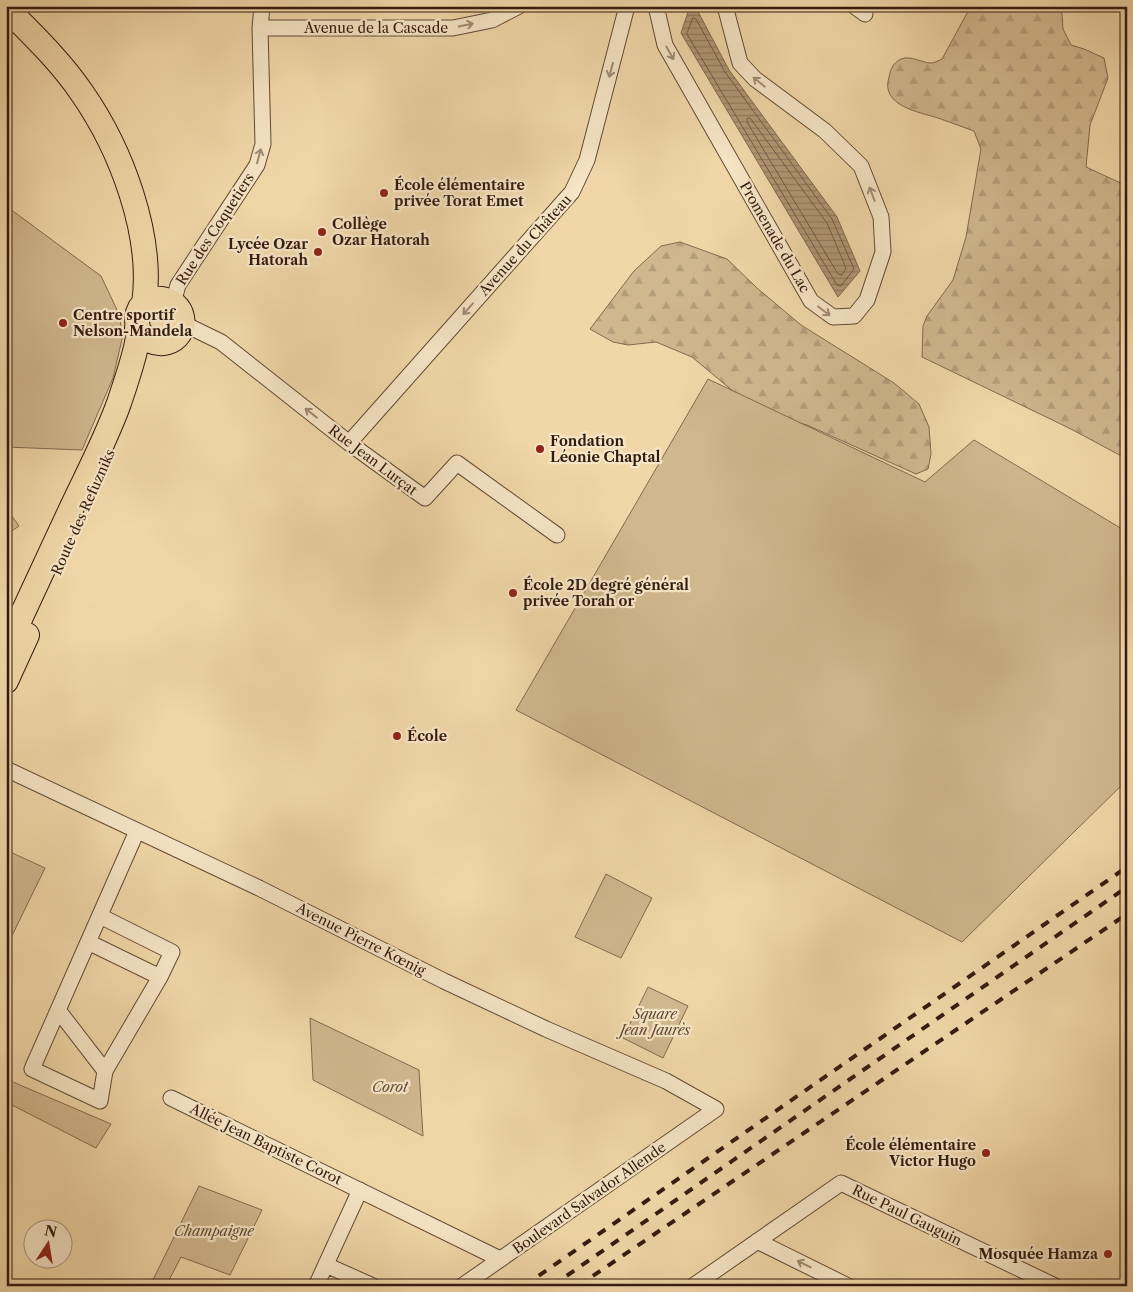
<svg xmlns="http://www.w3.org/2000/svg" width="1133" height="1292" font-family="'Libre Caslon Text',serif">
<defs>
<pattern id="forest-firs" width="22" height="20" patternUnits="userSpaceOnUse" patternTransform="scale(1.25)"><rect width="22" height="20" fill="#d1b78e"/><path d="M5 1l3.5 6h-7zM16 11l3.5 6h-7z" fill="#b49d79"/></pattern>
<pattern id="water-rules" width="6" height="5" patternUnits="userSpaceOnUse" patternTransform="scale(1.25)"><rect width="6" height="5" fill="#b19774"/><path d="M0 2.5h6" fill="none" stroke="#917a5e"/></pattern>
</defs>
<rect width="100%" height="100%" fill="#f1d7a8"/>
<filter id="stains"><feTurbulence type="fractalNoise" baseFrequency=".004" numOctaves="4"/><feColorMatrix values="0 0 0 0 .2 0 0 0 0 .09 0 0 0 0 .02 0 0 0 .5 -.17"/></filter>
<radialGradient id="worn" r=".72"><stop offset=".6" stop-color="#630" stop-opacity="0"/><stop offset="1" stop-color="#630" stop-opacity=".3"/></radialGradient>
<!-- forest -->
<path fill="url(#forest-firs)" stroke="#82694e" d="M971,6H1058L1062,14L1063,29L1071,45L1084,49L1104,58L1108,78L1090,125L1086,167L1127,186V459L1071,429L922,357L923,326L927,316L953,280L966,237L981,149L974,131C962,127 950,122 938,118C919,112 880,106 889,77C891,68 893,63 901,59C911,55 922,63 931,63C935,63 939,60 942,59Z
M680,242L727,259L757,288L801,325L894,383L919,404L929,427L931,454L928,469L916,474L807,425L764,413L734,392L692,357L656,342L628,345L613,342L590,329L634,271L661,246Z"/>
<!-- green -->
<path fill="#d1b78e" stroke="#82694e" d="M6,206L101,276L118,312L123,335L113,378L82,450L6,447Z
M708,379L925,482L974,440L1127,532V780L962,942L516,710Z
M6,508L19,526L6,535Z
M6,850L45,868L6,948Z
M606,874L652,898L621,958L575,937Z
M648,987L688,1006L663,1058L623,1038Z
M310,1018L419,1070L423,1136L313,1080Z
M6,1079L111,1124L96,1148L6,1102Z
M199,1186L262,1210L230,1275L181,1257L166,1286H150Z"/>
<!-- water -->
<path fill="url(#water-rules)" stroke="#7f654c" d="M690,6H695L729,70L837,217L860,271L838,297L681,33Z"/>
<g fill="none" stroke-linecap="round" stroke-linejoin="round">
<!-- shore -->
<path stroke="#725942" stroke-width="1" d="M693,18L696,19L725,72L832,219L854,269L841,286L837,285L687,34Z
M750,118L827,223L846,268L842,275L838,274L747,122V119Z"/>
<defs>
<path id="street" d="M656,6L665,45L811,301L833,317L854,316L867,300L883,252L881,217L861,166L825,131L755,79L740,63L725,6
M854,6L865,14
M260,28H453L492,20L519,6
M173,303L178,285L257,165L263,144L260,28L262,6
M182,323L221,342L349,443L425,498L457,463L557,535
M349,443L572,192L587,160L627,6
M6,769L259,888L444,981L546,1029L666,1081L716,1109L462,1286
M100,916L172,952L160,977L105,1071L100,1101L32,1069C67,990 102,910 137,831
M88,942L160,977
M58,1010L105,1071
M171,1098L500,1259
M757,1241L848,1286
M326,1265L373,1286
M316,1286L360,1190
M693,1286L841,1183L1055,1286"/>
<path id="primary" d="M6,8C33,35 61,62 82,93C121,149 154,235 144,304
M6,649C28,601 50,554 72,507C88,473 106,439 119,403C124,388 138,348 138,334C138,324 135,317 140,308C152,292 178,298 182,317C187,344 151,354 137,328
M6,681L27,635"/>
</defs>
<!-- street casing -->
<use href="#street" stroke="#634a35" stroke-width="17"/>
<!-- primary casing -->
<use href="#primary" stroke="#341b0f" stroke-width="26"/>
<!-- street -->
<use href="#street" stroke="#f6e5c6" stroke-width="15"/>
<!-- primary -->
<use href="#primary" stroke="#f1d7a8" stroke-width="24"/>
<!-- rail -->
<path stroke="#341b0f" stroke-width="4" stroke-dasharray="9 9" stroke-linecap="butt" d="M524,1286L1127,867
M552,1286L1127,887
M578,1286L1127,914"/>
</g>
<!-- one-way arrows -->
<defs><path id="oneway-shaft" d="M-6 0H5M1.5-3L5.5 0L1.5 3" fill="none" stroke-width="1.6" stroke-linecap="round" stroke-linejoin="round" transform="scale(1.25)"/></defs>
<g stroke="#9f8a74">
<use href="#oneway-shaft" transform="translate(466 25) rotate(-12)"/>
<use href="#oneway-shaft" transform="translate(670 53) rotate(61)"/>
<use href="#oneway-shaft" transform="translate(611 70) rotate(105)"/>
<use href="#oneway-shaft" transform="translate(759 82) rotate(-141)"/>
<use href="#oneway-shaft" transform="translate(259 156) rotate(-75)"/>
<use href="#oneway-shaft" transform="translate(872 194) rotate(-111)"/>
<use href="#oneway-shaft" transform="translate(468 309) rotate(132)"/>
<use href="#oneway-shaft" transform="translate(824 311) rotate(37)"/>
<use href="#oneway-shaft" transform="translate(311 413) rotate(-142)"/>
<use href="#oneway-shaft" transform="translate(804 1264) rotate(-154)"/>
</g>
<!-- markers -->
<g fill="#8f2418" stroke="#f6e5c6" stroke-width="2">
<circle cx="384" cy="193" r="5"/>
<circle cx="322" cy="232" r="5"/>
<circle cx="318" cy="252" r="5"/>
<circle cx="63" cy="323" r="5"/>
<circle cx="540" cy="449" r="5"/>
<circle cx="513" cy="593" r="5"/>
<circle cx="397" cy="736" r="5"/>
<circle cx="986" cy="1153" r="5"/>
<circle cx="1108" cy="1254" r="5"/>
</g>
<g text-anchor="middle" stroke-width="4.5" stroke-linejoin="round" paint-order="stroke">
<!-- street labels -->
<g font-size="14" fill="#341b0f" stroke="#f6e5c6">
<text x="376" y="33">Avenue de la Cascade</text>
<text transform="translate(215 229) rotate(-57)" y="5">Rue des Coquetiers</text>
<text transform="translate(775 237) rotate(60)" y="5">Promenade du Lac</text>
<text transform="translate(525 245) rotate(-48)" y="5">Avenue du Château</text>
<text transform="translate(373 460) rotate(37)" y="5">Rue Jean Lurçat</text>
<text transform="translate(83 512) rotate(-66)" y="5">Route des Refuzniks</text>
<text transform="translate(361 939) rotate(27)" y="5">Avenue Pierre Kœnig</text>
<text transform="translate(266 1144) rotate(26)" y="5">Allée Jean Baptiste Corot</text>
<text transform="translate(589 1198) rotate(-35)" y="5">Boulevard Salvador Allende</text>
<text transform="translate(907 1215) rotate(26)" y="5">Rue Paul Gauguin</text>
</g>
<!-- poi labels -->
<g font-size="14" font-weight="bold" fill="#341b0f" stroke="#f6e5c6" text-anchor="start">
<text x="394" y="190">École élémentaire<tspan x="394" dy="16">privée Torat Emet</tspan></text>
<text x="332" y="229">Collège<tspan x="332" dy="16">Ozar Hatorah</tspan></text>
<text x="308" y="249" text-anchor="end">Lycée Ozar<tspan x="308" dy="16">Hatorah</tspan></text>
<text x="73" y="320">Centre sportif<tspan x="73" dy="16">Nelson-Mandela</tspan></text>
<text x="550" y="446">Fondation<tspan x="550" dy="16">Léonie Chaptal</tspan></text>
<text x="523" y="590">École 2D degré général<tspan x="523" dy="16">privée Torah or</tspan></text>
<text x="407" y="741">École</text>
<text x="976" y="1150" text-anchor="end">École élémentaire<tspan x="976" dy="16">Victor Hugo</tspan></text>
<text x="1098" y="1259" text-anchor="end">Mosquée Hamza</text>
</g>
<!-- park labels -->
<g font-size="14" font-style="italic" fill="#634a35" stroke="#f6e5c6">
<text x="655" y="1019">Square<tspan x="655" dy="16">Jean Jaurès</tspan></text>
<text x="390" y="1092">Corot</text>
<text x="214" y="1236">Champaigne</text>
</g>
</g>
<!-- margin -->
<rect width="1133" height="1292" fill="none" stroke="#f1d7a8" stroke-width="25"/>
<rect x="8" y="8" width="1118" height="1277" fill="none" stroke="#341b0f" stroke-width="2.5"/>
<rect x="12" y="12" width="1108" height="1267" fill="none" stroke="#341b0f"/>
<!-- north arrow -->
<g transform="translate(48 1244) rotate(12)"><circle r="24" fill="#f6e5c6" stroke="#a8947d"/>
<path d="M0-4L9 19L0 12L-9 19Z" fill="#8f2418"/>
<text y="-8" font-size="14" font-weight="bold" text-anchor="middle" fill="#341b0f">N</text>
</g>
<rect width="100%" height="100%" filter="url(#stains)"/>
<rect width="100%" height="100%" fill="url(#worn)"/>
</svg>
